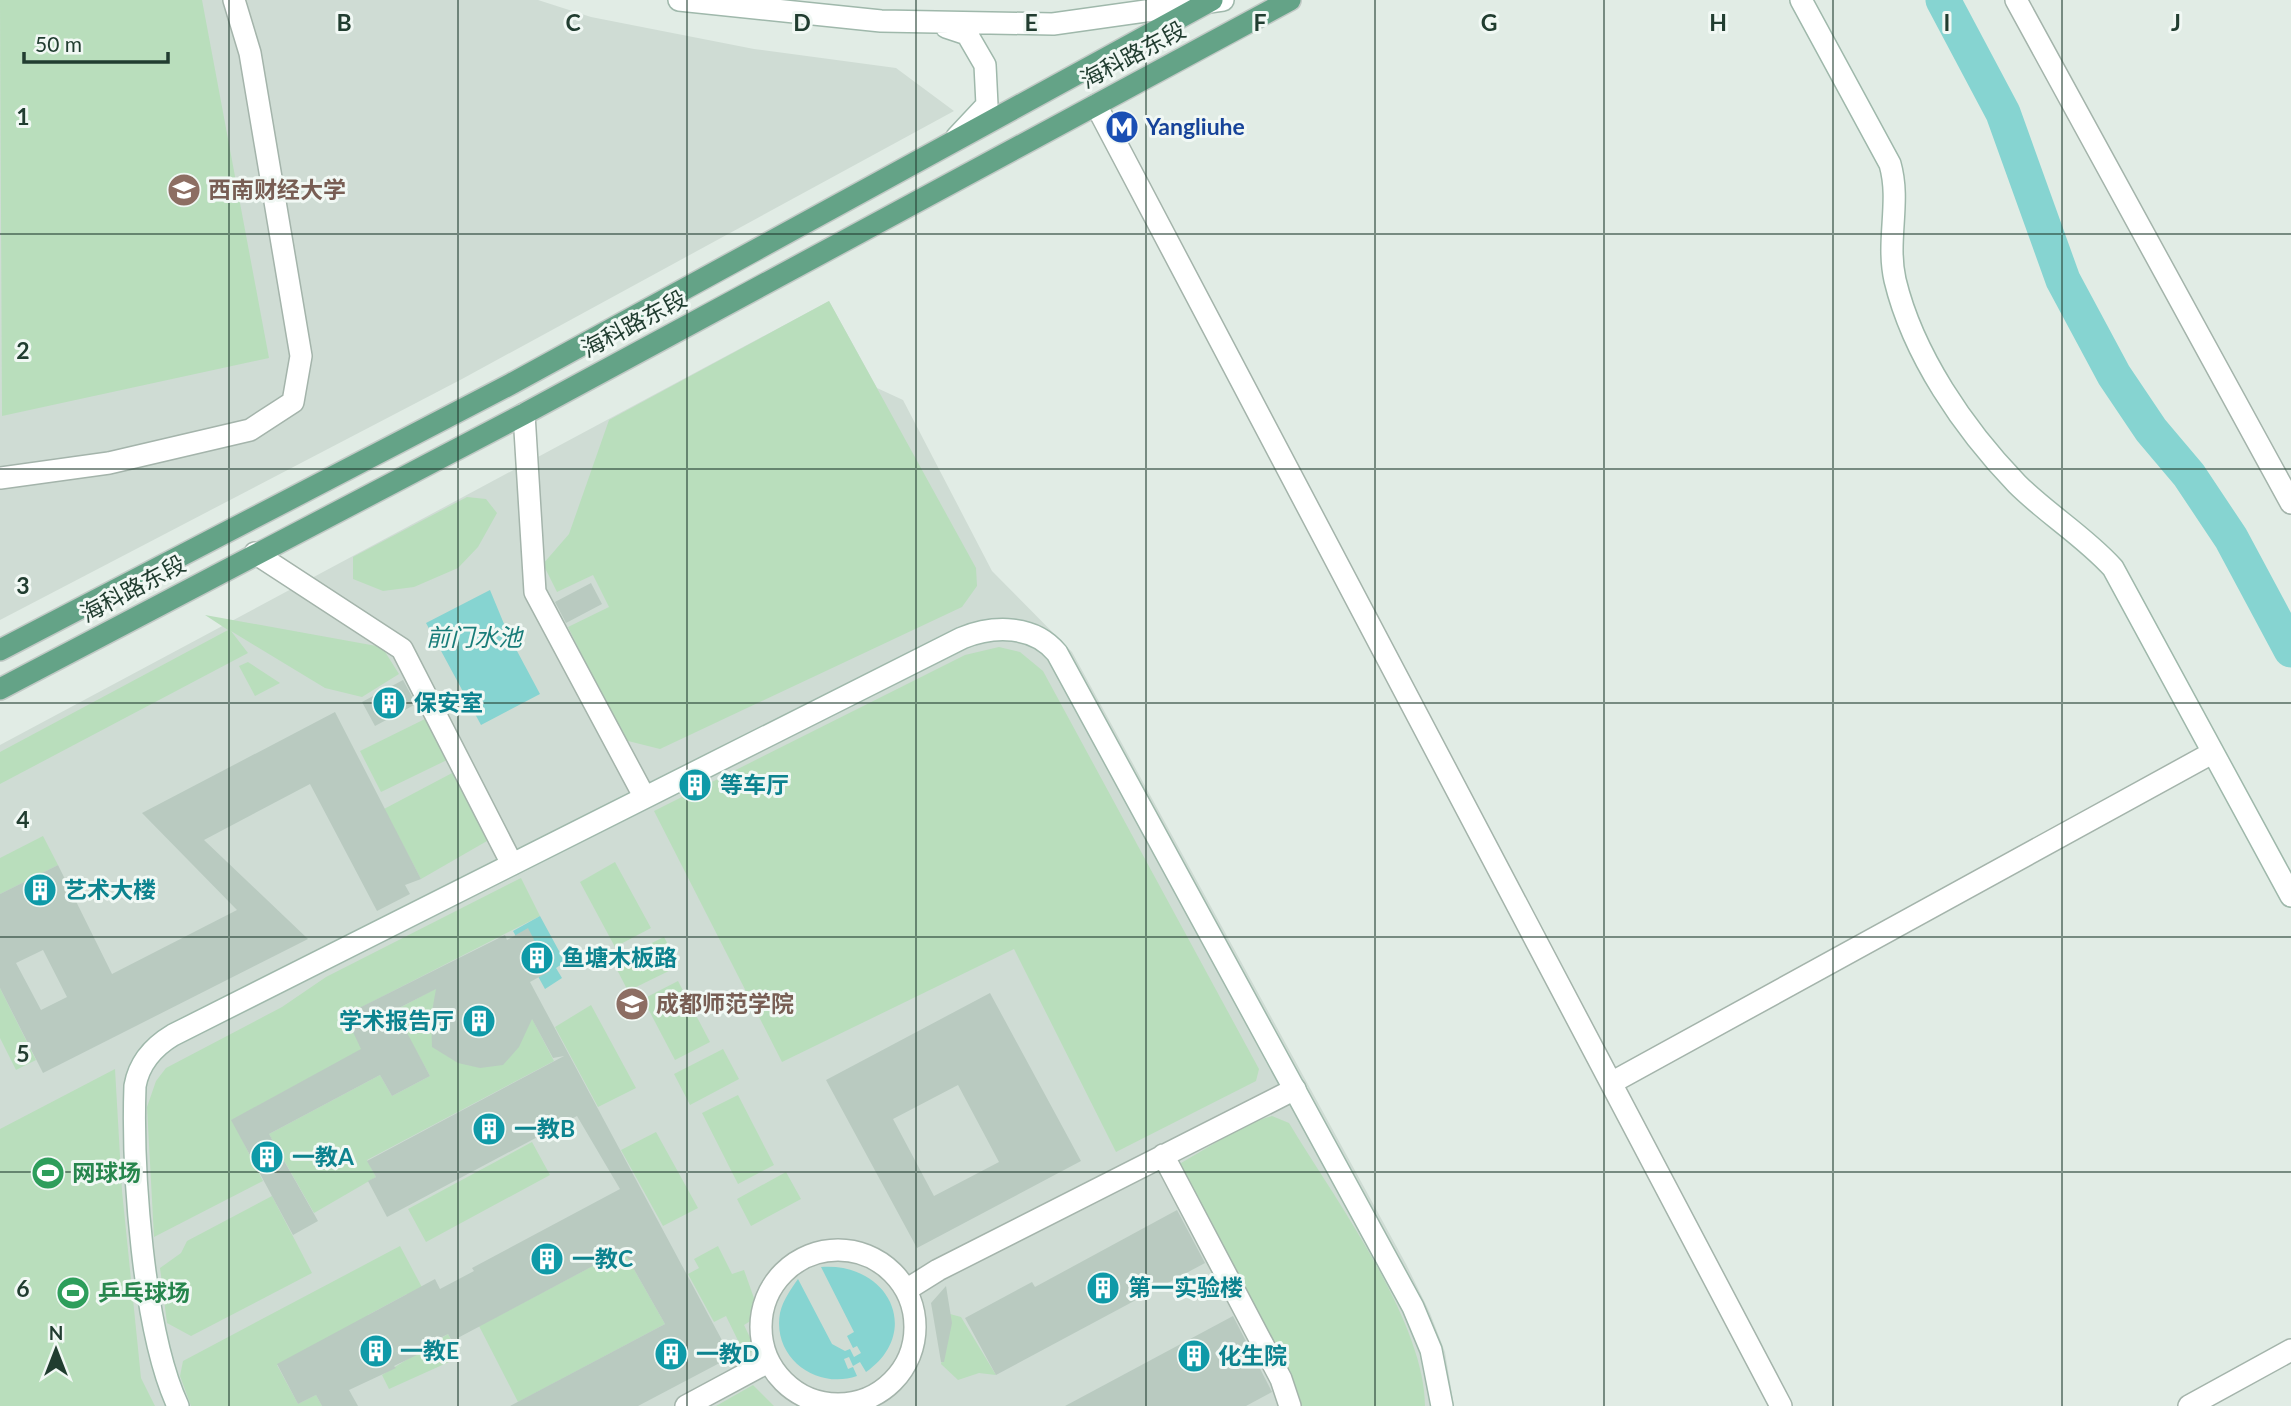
<svg xmlns="http://www.w3.org/2000/svg" width="2291" height="1406" font-family="Lato,'Noto Sans SC',sans-serif">
<rect width="100%" height="100%" fill="#e1ece5"/>
<!-- built -->
<path fill="#cfdcd4" d="M0,0H538L591,17L754,49L896,68L954,111L462,379L0,620Z
M829,301L877,388L903,400L992,571L1072,652L1406,1264L1430,1313L1445,1352L1454,1406H0V745Z"/>
<!-- green -->
<path fill="#b9debc" d="M0,0H202L269,358L2,416Z
M829,301L976,568L977,586L962,607L660,749L624,740L568,627L609,607L593,575L557,592L543,564L569,534L609,420Z
M467,497L486,499L497,513L478,547L458,568L414,587L383,591L353,579V557Z
M205,615L382,647L399,674L362,697L325,688L231,631L248,653L0,784V752L228,630Z
M999,647L1020,652L1043,671L1259,1069L1256,1081L1116,1152L1014,949L782,1062L654,811L965,655Z
M248,662L280,683L255,696L239,666Z
M429,717L449,759L381,792L360,751Z
M454,772L487,841L421,879L384,809Z
M43,836L58,865L0,894V858Z
M615,862L651,928L615,947L580,882Z
M521,878L540,916L346,1015L354,1032L454,979C446,987 438,994 434,1004C419,1042 456,1071 491,1066L524,1003L554,1061L367,1160L376,1177L314,1213L269,1134L380,1075L392,1096L430,1076L403,1027L232,1120L263,1181L154,1237L147,1107L156,1081L166,1068L282,1007L326,977Z
M664,937L679,966L628,991L613,962Z
M678,981L710,1042L675,1060L643,999Z
M0,988L36,1060L16,1070L0,1038Z
M591,1005L636,1088L598,1107L555,1027Z
M723,1049L739,1079L690,1105L674,1074Z
M115,1069L122,1191L141,1378L155,1406H0V1129Z
M738,1095L774,1165L738,1184L702,1113Z
M1272,1116L1289,1123C1333,1196 1425,1321 1425,1406H1299L1176,1166L1249,1123Z
M656,1132L698,1208L663,1226L621,1150Z
M532,1142L550,1175L426,1242L408,1209Z
M786,1172L801,1199L751,1226L737,1199Z
M272,1196L312,1273L191,1336L167,1323L160,1268L181,1253L187,1241Z
M400,1246L433,1308L407,1294L368,1315L381,1341L277,1365L298,1404L316,1395L322,1406H191L180,1376L183,1361Z
M718,1246L732,1274L744,1270L760,1315L744,1325L756,1350L745,1355L726,1316L714,1322L688,1274L699,1268L694,1259Z
M623,1250L665,1324L518,1402L479,1326Z
M950,1314L961,1317L996,1375L979,1373L958,1380L941,1364Z
M448,1334L460,1357L389,1389L382,1375Z
M753,1385L774,1406H716Z"/>
<!-- water -->
<path fill="#86d4d1" d="M490,590L509,636L540,694L481,725L426,623Z
M540,916L565,962L556,968L562,978L545,989L513,931Z
M821,1267C889,1262 923,1332 866,1372L860,1362L853,1366L849,1357L844,1359L848,1369L853,1367L857,1376C817,1390 772,1358 780,1313C783,1300 791,1289 798,1279L832,1344L845,1351L850,1349L854,1357L861,1353L857,1346L853,1348L847,1336L854,1332Z"/>
<g fill="none" stroke-linecap="round" stroke-linejoin="round">
<!-- river -->
<path stroke="#86d4d1" stroke-width="35" d="M1943,0L2003,113L2063,280L2114,375L2151,430L2189,475L2231,538L2291,650"/>
</g>
<!-- building -->
<path fill="#b9cac0" fill-rule="evenodd" d="M591,583L602,604L566,623L555,602Z
M403,680L416,704L375,726L362,702Z
M335,712L421,879L405,885L410,894L377,911L310,784L204,840L308,939L43,1073L0,988V894L58,865L112,974L237,910L142,813ZM43,950L67,997L41,1010L16,963Z
M528,928L550,971L530,982L731,1357L638,1406H510L665,1324L623,1250L452,1341L448,1334L421,1348L423,1352L394,1366L396,1368L349,1390L358,1406H322L316,1395L298,1404L277,1364L435,1279L440,1289L474,1271L472,1268L620,1189L577,1116L387,1217L368,1181L376,1177L367,1161L564,1056L553,1058L532,1019L519,1047L503,1065L480,1068L458,1063L432,1047L431,1017L436,989L395,1010L430,1076L392,1096L380,1075L269,1134L318,1221L293,1235L231,1120L361,1049L345,1015L505,935L507,940Z
M990,993L1081,1161L917,1248L826,1080ZM958,1085L999,1162L934,1196L893,1119Z
M1177,1210L1205,1263L996,1375L965,1318L1032,1282L1035,1287Z
M946,1286L952,1323L944,1362H941L931,1303Z
M1233,1316L1272,1392L1246,1406H1065Z"/>
<g fill="none" stroke-linecap="round" stroke-linejoin="round">
<defs>
<path id="street" d="M2016,0L2291,503
M1096,105L1781,1406
M524,414L535,592L644,796
M0,478L109,463L250,430L293,402L301,356L250,53L234,0
M255,553L402,649L512,864
M1611,1083L2212,753
M1163,1155L1281,1379L1290,1406
M761 1327a77 77 0 1 1 154 0a77 77 0 1 1-154 0Z
M906,1290L938,1270L1295,1089
M686,1406L768,1362
M2189,1406L2291,1350"/>
<path id="secondary" d="M679,0L881,21L1053,24L1223,0
M1801,0L1890,164C1901,202 1886,240 1895,280C1913,355 1964,429 2017,484C2047,514 2084,536 2113,568L2291,896
M946,27L967,34L985,65L987,105L957,137
M178,1406C143,1331 132,1170 135,1086C139,1063 153,1047 173,1035L962,638C994,625 1034,625 1057,653L1413,1307L1431,1350L1442,1406"/>
<path id="primary" d="M0,650L511,384L1212,0
M0,689L524,414L1290,0"/>
</defs>
<!-- street casing -->
<use href="#street" stroke="#a4b4ab" stroke-width="24"/>
<!-- secondary casing -->
<use href="#secondary" stroke="#9fb8ab" stroke-width="24"/>
<!-- primary casing -->
<use href="#primary" stroke="#c1c9c5" stroke-width="24"/>
<!-- street -->
<use href="#street" stroke="#fff" stroke-width="21"/>
<!-- secondary -->
<use href="#secondary" stroke="#fff" stroke-width="21"/>
<!-- primary -->
<use href="#primary" stroke="#64a387" stroke-width="21"/>
</g>
<!-- grid -->
<path fill="none" stroke="#213d30" stroke-width="2" stroke-opacity="0.55" d="M229,0V1406M458,0V1406M687,0V1406M916,0V1406M1146,0V1406M1375,0V1406M1604,0V1406M1833,0V1406M2062,0V1406M0,234H2291M0,469H2291M0,703H2291M0,937H2291M0,1172H2291"/>
<!-- icons -->
<defs>
<symbol id="metro-disc" viewBox="-11 -11 22 22"><circle r="9.5" fill="#1a4fb4" stroke="#f1f8f4"/><path d="M-5.5 5V-5H-3L0 0L3-5H5.5V5H3V-.5L0 4L-3-.5V5Z" fill="#fff"/></symbol>
<symbol id="university-disc" viewBox="-11 -11 22 22"><circle r="9.5" fill="#8d6e63" stroke="#f1f8f4"/><path d="M0-5L7-2L0 1L-7-2ZM-4 1L0 2.5L4 1V4Q0 6-4 4Z" fill="#fff"/></symbol>
<symbol id="building-disc" viewBox="-11 -11 22 22"><circle r="9.5" fill="#0f9aa8" stroke="#f1f8f4"/><path d="M-4-6H4V6H1V3H-1V6H-4ZM-2.5-4.3h1.7v1.8h-1.7ZM.8-4.3h1.7v1.8H.8ZM-2.5-1h1.7V.8h-1.7ZM.8-1h1.7V.8H.8Z" fill="#fff"/></symbol>
<symbol id="stadium-disc" viewBox="-11 -11 22 22"><circle r="9.5" fill="#2e9e5b" stroke="#f1f8f4"/><path d="M0-5a6.5 5 0 1 0 0 10a6.5 5 0 1 0 0-10ZM-3.5-1.8h7v3.6h-7Z" fill="#fff"/></symbol>
</defs>
<g fill-rule="evenodd">
<use href="#metro-disc" x="1103" y="108" width="38" height="38"/>
<use href="#university-disc" x="165" y="171" width="38" height="38"/>
<use href="#building-disc" x="370" y="684" width="38" height="38"/>
<use href="#building-disc" x="676" y="766" width="38" height="38"/>
<use href="#building-disc" x="21" y="871" width="38" height="38"/>
<use href="#building-disc" x="518" y="939" width="38" height="38"/>
<use href="#university-disc" x="613" y="985" width="38" height="38"/>
<use href="#building-disc" x="460" y="1002" width="38" height="38"/>
<use href="#building-disc" x="470" y="1110" width="38" height="38"/>
<use href="#building-disc" x="248" y="1138" width="38" height="38"/>
<use href="#stadium-disc" x="29" y="1154" width="38" height="38"/>
<use href="#building-disc" x="528" y="1240" width="38" height="38"/>
<use href="#building-disc" x="1084" y="1269" width="38" height="38"/>
<use href="#stadium-disc" x="54" y="1274" width="38" height="38"/>
<use href="#building-disc" x="357" y="1332" width="38" height="38"/>
<use href="#building-disc" x="652" y="1335" width="38" height="38"/>
<use href="#building-disc" x="1175" y="1337" width="38" height="38"/>
</g>
<g text-anchor="middle" stroke-width="6" stroke-linejoin="round" paint-order="stroke">
<!-- street labels -->
<g font-size="23" fill="#213d30" stroke="#f1f8f4">
<text transform="translate(1133 55) rotate(-28)" y="8">海科路东段</text>
<text transform="translate(634 324) rotate(-28)" y="8">海科路东段</text>
<text transform="translate(133 589) rotate(-28)" y="8">海科路东段</text>
</g>
<!-- transit labels -->
<g font-size="23" font-weight="bold" fill="#164399" stroke="#f1f8f4" text-anchor="start">
<text x="1146" y="135">Yangliuhe</text>
</g>
<!-- education labels -->
<g font-size="23" font-weight="bold" fill="#785e54" stroke="#f1f8f4" text-anchor="start">
<text x="208" y="198">西南财经大学</text>
<text x="656" y="1012">成都师范学院</text>
</g>
<!-- culture labels -->
<g font-size="23" font-weight="bold" fill="#0d838f" stroke="#f1f8f4" text-anchor="start">
<text x="414" y="711">保安室</text>
<text x="720" y="793">等车厅</text>
<text x="64" y="898">艺术大楼</text>
<text x="562" y="966">鱼塘木板路</text>
<text x="454" y="1029" text-anchor="end">学术报告厅</text>
<text x="514" y="1137">一教B</text>
<text x="292" y="1165">一教A</text>
<text x="572" y="1267">一教C</text>
<text x="1128" y="1296">第一实验楼</text>
<text x="400" y="1359">一教E</text>
<text x="696" y="1362">一教D</text>
<text x="1218" y="1364">化生院</text>
</g>
<!-- leisure labels -->
<g font-size="23" font-weight="bold" fill="#27864d" stroke="#f1f8f4" text-anchor="start">
<text x="72" y="1181">网球场</text>
<text x="98" y="1301">乒乓球场</text>
</g>
<!-- water labels -->
<g font-size="24" font-style="italic" fill="#187c79" stroke="#f1f8f4">
<text x="474" y="646">前门水池</text>
</g>
</g>
<g font-size="23" text-anchor="middle" font-weight="bold" fill="#213d30" stroke="#f1f8f4" stroke-width="6" stroke-linejoin="round" paint-order="stroke">
<text x="344" y="31">B</text>
<text x="573" y="31">C</text>
<text x="802" y="31">D</text>
<text x="1031" y="31">E</text>
<text x="1260" y="31">F</text>
<text x="1489" y="31">G</text>
<text x="1718" y="31">H</text>
<text x="1947" y="31">I</text>
<text x="2176" y="31">J</text>
<text x="23" y="125">1</text>
<text x="23" y="359">2</text>
<text x="23" y="594">3</text>
<text x="23" y="828">4</text>
<text x="23" y="1062">5</text>
<text x="23" y="1297">6</text>
</g>
<!-- north arrow -->
<g transform="translate(56 1350)" stroke="#f1f8f4" stroke-width="5" paint-order="stroke">
<path d="M0-5L12 26L0 18L-12 26Z" fill="#213d30"/>
<text y="-10" font-size="19" font-weight="bold" text-anchor="middle" fill="#213d30">N</text>
</g>
<!-- scale -->
<path d="M24 52v10h144v-10" fill="none" stroke="#213d30" stroke-width="3.5"/>
<text x="35" y="52" font-size="21" fill="#213d30" stroke="#f1f8f4" stroke-width="5" paint-order="stroke">50 m</text>
</svg>
